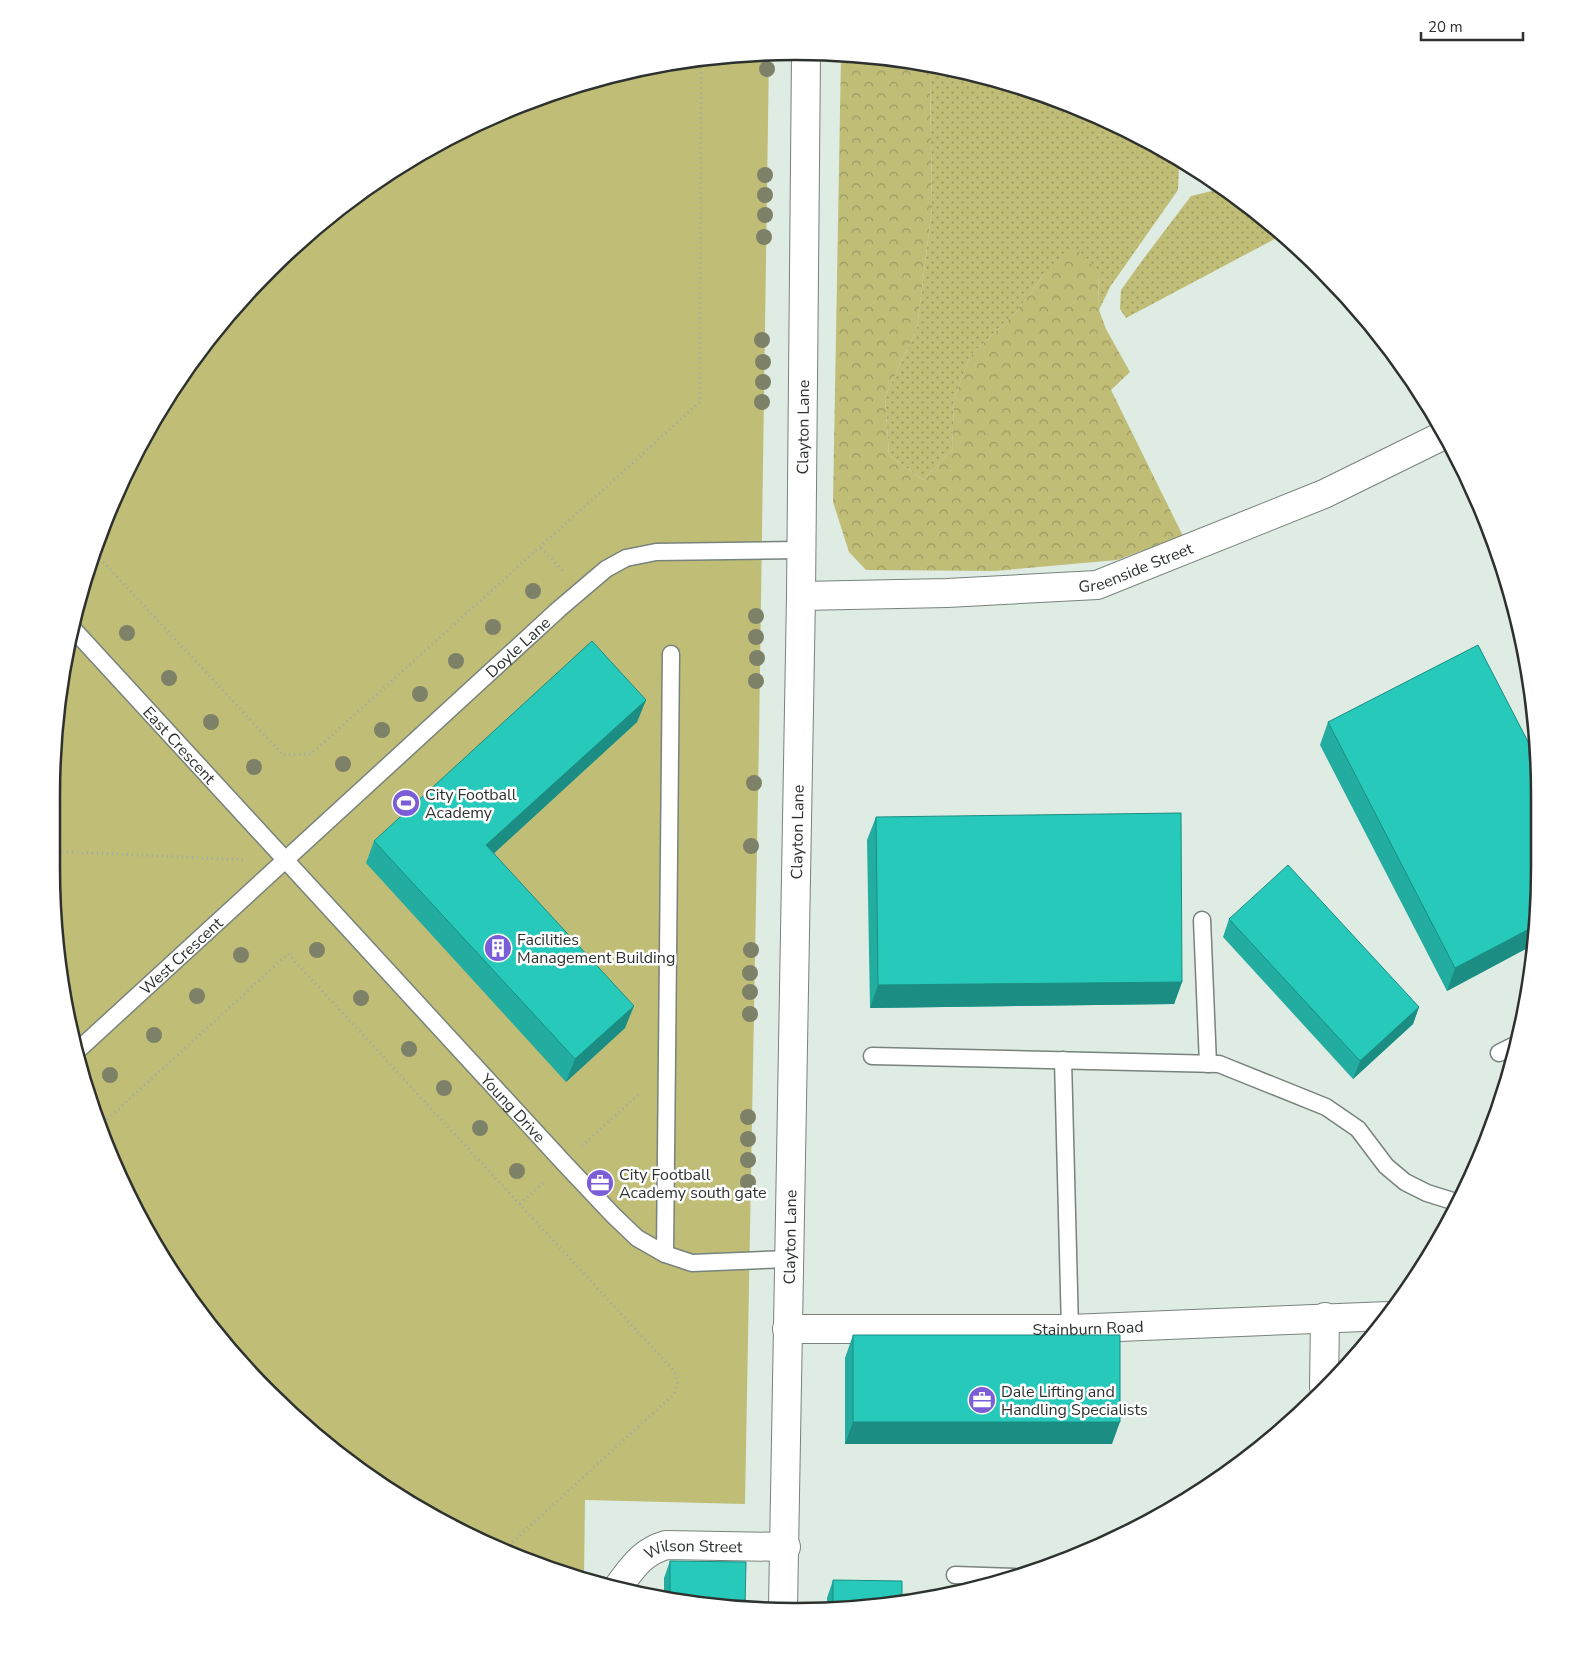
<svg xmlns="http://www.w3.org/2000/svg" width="1591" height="1663" font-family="'Nunito Sans',sans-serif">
<defs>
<pattern id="grass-dots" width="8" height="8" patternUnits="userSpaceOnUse" patternTransform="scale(1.25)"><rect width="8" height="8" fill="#c0bd77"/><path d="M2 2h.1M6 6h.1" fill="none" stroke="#9c9a62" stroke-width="1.8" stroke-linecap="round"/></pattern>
<pattern id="forest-crowns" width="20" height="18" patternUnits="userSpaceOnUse" patternTransform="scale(1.25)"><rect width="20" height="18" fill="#c0bd77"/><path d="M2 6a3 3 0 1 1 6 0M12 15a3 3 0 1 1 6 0" fill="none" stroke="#9c9a62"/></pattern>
</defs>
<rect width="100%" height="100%" fill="#deece4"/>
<!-- grass -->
<path fill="url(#grass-dots)" d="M927,66L1034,91L1167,151L1175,156L1179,167L1178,190L1110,287L1099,310L1098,271L1045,273L1017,311L970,356L954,399L952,450L923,480L889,455L885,397L917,328L932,208L930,75Z
M1220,189L1284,234L1126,318L1120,309L1121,290L1144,258L1191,196Z"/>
<!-- forest -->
<path fill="url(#forest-crowns)" d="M841,56L892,58L927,66L930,75L932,208L917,328L885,397L889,455L923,480L952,450L954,399L970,356L1017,311L1045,273L1075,248L1098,271L1099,310L1106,329L1130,372L1111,390L1183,536L1117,560L995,571L866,570L849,552L833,502Z"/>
<!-- park -->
<path fill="#c0bd77" d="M747,53L769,54L759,738L745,1504L585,1500L584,1579L557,1572L424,1512L305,1427L236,1358L177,1281L108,1153L66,1013L51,867L58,699L91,557L151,424L236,305L342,205L466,128L603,77Z"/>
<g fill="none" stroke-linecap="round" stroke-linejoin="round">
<defs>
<g id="lane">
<path id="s1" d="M74,630L564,1163L613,1215L637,1238L665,1254L692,1263L788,1259"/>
<path d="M1202,920L1208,1064"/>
<path id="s2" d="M77,1051L559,609L606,569L626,558L656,552L800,550"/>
<path d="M1499,1053L1517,1044"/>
<path d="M872,1056L1219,1064L1326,1107L1358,1129L1386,1166L1405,1182L1427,1193L1459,1203"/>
<path d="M1063,1060L1070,1329"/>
<path d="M665,1254L671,654"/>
<path d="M955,1575L1014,1577"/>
</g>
<g id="street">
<path id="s3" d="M787,1329H1070L1389,1316"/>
<path d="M1324,1387L1325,1317"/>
</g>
<g id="secondary">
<path id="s4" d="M801,596L947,593L1097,585L1324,494L1444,435"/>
<path id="s5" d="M618,1587C633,1567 642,1552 666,1545L786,1547"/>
<path id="s6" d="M783,1608L801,596L806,55"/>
</g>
</defs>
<!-- lane casing -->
<use href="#lane" stroke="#77837c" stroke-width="19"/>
<!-- street casing -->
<use href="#street" stroke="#77837c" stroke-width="30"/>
<!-- secondary casing -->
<use href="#secondary" stroke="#77837c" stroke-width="30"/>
<!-- path -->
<path stroke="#a0aba5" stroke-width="3" stroke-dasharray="1 4" stroke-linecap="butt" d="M541,548L563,571
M93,551L283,755L311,754L700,402L701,60
M52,851L246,860
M100,1126L288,954L675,1372L677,1383L674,1394L505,1549
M582,1146L640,1093
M520,1204L545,1181"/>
<!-- lane -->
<use href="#lane" stroke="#fff" stroke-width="16"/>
<!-- street -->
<use href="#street" stroke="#fff" stroke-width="28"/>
<!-- secondary -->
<use href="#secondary" stroke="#fff" stroke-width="28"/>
</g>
<!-- trees -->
<g fill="#7d8167">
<circle cx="767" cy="69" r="8"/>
<circle cx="765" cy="175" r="8"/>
<circle cx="765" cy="195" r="8"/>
<circle cx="765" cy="215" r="8"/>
<circle cx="764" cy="237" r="8"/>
<circle cx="762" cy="340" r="8"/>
<circle cx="763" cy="362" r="8"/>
<circle cx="763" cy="382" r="8"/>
<circle cx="762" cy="402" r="8"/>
<circle cx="533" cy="591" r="8"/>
<circle cx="756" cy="616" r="8"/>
<circle cx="493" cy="627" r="8"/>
<circle cx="127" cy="633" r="8"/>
<circle cx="756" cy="637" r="8"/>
<circle cx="757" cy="658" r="8"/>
<circle cx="456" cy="661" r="8"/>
<circle cx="169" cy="678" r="8"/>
<circle cx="756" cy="681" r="8"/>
<circle cx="420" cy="694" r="8"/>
<circle cx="211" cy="722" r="8"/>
<circle cx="382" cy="730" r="8"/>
<circle cx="343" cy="764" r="8"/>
<circle cx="254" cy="767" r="8"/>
<circle cx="754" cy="783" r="8"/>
<circle cx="751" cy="846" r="8"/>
<circle cx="317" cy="950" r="8"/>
<circle cx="751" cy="950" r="8"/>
<circle cx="241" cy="955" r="8"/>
<circle cx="750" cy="973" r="8"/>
<circle cx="750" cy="992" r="8"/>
<circle cx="197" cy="996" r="8"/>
<circle cx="361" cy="998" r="8"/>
<circle cx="750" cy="1014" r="8"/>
<circle cx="154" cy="1035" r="8"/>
<circle cx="409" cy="1049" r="8"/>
<circle cx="110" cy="1075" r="8"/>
<circle cx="444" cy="1088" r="8"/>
<circle cx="748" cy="1117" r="8"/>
<circle cx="480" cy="1128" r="8"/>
<circle cx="748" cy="1139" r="8"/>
<circle cx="748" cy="1160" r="8"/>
<circle cx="517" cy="1171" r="8"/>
<circle cx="748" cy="1182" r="8"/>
</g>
<!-- wall -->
<path fill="#22ada0" d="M646,700L637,722L494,853L625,1028L566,1082L366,863L374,841Z
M1328,722L1538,916L1533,945L1447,991L1320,745Z
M876,817L1182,982L1174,1004L870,1008L867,840Z
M1229,919L1419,1007L1413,1024L1353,1079L1223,937Z
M853,1335L1112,1444H845V1358Z
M670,1561L699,1605L664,1597V1578Z
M833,1580L844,1610H827V1598Z"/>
<!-- shaded-wall -->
<path fill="#1b8d82" d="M106,540L104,546L92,557L94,552Z
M646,700L637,722L478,868L486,845Z
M1537,925L1533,945L1447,991L1455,968Z
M1182,982L1174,1004L870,1008L878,985Z
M634,1006L625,1028L566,1082L575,1059Z
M1419,1007L1413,1024L1353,1079L1360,1061Z
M853,1422H1120L1112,1444H845Z"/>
<!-- building -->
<path fill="#27c9ba" stroke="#1b8d82" d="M101,534L106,540L94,552L93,551Z
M592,641L646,700L486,845L634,1006L575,1059L374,841Z
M1478,645L1538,761V916L1537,925L1455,968L1328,722Z
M1181,813L1182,982L878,985L876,817Z
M1288,865L1419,1007L1360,1061L1229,919Z
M853,1335H1120V1422H853Z
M670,1561L746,1562L745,1607L699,1605L670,1599Z
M833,1580L902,1581V1601L844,1610H833Z"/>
<!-- icons -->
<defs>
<symbol id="stadium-disc" viewBox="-11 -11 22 22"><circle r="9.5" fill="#7b5dd8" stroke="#fff"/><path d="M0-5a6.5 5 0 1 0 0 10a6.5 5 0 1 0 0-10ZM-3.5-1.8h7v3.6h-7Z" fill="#fff"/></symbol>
<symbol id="building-disc" viewBox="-11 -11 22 22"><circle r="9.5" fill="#7b5dd8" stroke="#fff"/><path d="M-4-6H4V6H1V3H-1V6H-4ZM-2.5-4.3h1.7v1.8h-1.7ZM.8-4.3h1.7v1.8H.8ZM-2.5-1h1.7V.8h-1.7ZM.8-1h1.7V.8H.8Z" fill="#fff"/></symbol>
<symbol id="office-disc" viewBox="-11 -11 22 22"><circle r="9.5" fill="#7b5dd8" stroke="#fff"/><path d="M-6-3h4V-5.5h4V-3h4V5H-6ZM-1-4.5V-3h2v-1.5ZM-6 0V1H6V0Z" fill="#fff"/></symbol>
</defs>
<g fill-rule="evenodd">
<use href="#stadium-disc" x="390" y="787" width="32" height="32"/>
<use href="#building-disc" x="482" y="932" width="32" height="32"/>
<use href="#office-disc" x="584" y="1167" width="32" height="32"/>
<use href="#office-disc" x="966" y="1384" width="32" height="32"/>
</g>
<g text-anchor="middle" stroke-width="5" stroke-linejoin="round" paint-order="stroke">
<!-- street labels -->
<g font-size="16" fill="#2d322f" stroke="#fff">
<text dy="6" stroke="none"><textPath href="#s6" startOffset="1181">Clayton Lane</textPath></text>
<text dy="6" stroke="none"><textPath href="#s4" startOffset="338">Greenside Street</textPath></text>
<text dy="6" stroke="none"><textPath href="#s2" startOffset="598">Doyle Lane</textPath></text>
<text dy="6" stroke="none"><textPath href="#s1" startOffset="156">East Crescent</textPath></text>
<text dy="6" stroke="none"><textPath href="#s6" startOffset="776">Clayton Lane</textPath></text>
<text dy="6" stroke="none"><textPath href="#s2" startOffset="141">West Crescent</textPath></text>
<text dy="6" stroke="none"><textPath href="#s1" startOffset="649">Young Drive</textPath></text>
<text dy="6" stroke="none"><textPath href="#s6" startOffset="371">Clayton Lane</textPath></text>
<text dy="6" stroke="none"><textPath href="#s3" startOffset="301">Stainburn Road</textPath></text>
<text dy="6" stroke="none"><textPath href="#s5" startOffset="92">Wilson Street</textPath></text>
</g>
<!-- poi labels -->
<g font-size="16" fill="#2d322f" stroke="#fff" text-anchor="start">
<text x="425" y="800">City Football<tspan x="425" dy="18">Academy</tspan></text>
<text x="517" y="945">Facilities<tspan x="517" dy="18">Management Building</tspan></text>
<text x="619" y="1180">City Football<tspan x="619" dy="18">Academy south gate</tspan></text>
<text x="1001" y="1397">Dale Lifting and<tspan x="1001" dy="18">Handling Specialists</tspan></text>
</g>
</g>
<!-- crop -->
<path d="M0 0H1591V1663H0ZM795 60H796A735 735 0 0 1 1531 795V868A735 735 0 0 1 796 1603H795A735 735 0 0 1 60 868V795A735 735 0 0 1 795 60Z" fill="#fff" fill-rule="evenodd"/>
<path fill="none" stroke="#2d322f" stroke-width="2.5" d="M795 60H796A735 735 0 0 1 1531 795V868A735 735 0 0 1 796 1603H795A735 735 0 0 1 60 868V795A735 735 0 0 1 795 60Z"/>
<!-- scale -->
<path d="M1421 32v8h102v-8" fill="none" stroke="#2d322f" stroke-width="2.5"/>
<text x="1428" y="32" font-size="15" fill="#2d322f" stroke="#ffffff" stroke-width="4" paint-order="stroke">20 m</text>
</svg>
